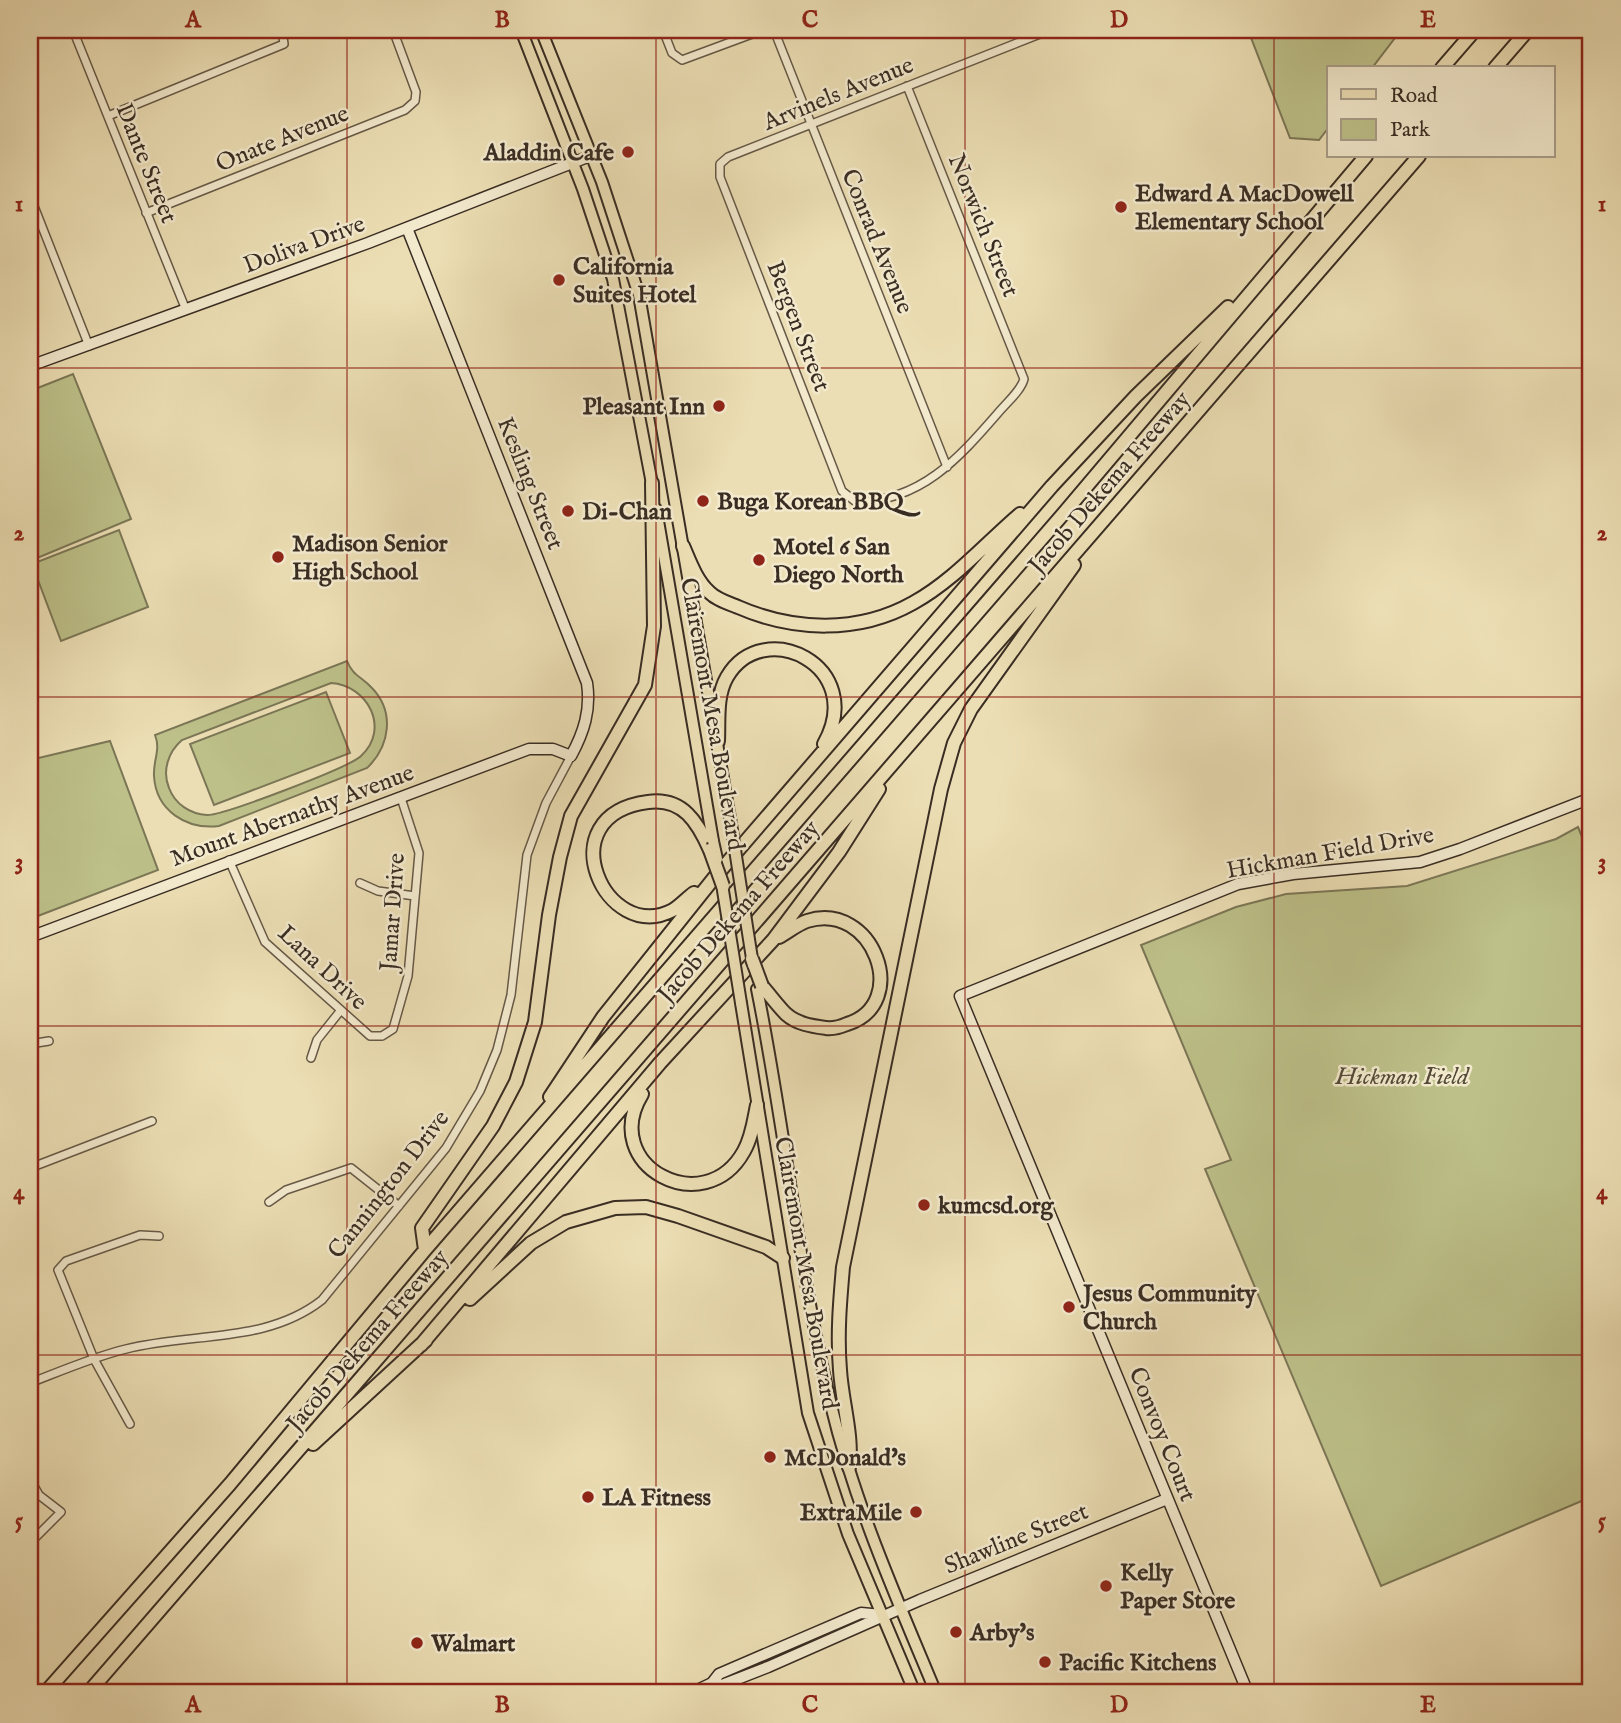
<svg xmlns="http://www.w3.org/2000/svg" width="1621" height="1723" font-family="'IM FELL English',serif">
<rect width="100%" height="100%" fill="#ecdeb4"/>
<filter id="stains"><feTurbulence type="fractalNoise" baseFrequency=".00286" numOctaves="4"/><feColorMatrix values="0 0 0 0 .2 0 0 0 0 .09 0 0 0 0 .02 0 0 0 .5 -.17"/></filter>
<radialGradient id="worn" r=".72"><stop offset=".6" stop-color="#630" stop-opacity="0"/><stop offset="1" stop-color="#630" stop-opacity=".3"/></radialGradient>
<!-- green -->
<path fill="#bdc089" stroke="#7b7656" stroke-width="2" fill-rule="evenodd" d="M1248,30H1401L1372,68H1329V127L1319,140L1290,138Z
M73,374L131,519L30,561V391Z
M119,530L148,607L61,641L32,564Z
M347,661C353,676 361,676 372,688C395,712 390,746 367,768L219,826C187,830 156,811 154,776C153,760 161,750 155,735ZM331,683C367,685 391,728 361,756C348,768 224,815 207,815C190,814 175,804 169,788C162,771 168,752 182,740Z
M326,692L350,753L214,805L190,744Z
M110,741L158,870L30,919V760Z
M1578,827L1591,859V1497L1381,1586L1205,1169L1231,1160L1141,945L1236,907L1286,894L1407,886L1556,839Z"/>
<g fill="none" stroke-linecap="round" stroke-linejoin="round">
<defs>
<path id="street" d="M73,30L186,310
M663,30L672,53L682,60L763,30
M774,30L947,467
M907,86L1024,379C1021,391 1006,403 998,413C958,459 921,501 856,502L842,491L720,177V164L728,157C836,115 943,72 1050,30
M108,116L284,44L282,30
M30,196L89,346
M146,213L405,110L415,101L416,92L393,30
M229,860L265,942L370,1036H382L393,1029L408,976L419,853L401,798
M360,883L378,891L415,896
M30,1044L49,1041
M311,1058L317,1040L341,1010
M30,1168L152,1121
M269,1202L286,1190L351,1168L399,1206
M30,1383C61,1371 93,1357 126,1349C192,1332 266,1344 322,1300L446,1148L480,1091L497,1050L511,995L527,855L546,803L571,756
M130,1424L94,1359L58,1270L66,1261L140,1235L159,1236
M30,1479L39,1495L61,1512L30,1543"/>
<path id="secondary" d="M30,366L368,243L590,156
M30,937L529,749H553L571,756C584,732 591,710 587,683L407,228
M712,1683L719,1674L861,1613L882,1615
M691,1693L712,1683L722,1685L768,1667L920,1600L1167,1499
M1248,1693L960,996L1238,884L1293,874L1420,862L1460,849L1591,798"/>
<path id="primary" d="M521,30L583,189L613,279L653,489
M541,30L602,182L639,295L731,824
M656,509L713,841
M757,989C785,1127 798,1268 831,1405C855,1505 897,1599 936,1693
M741,1003L808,1413L848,1534L915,1693"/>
<path id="highway" d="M1442,68L1475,30
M1495,68L1528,30
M683,546C690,562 696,580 709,592C717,600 728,603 738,607C793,631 858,634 913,603C953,581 985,544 1020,514
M718,741C719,720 716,696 727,677C763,615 868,666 824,744
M694,893C687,898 680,906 673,910C606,946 546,815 648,802C683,797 698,823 710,850
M762,986C770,995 778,1006 786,1014C797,1024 812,1026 826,1028C834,1029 840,1027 847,1024C912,1004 873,900 807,921C798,924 788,932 779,937
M642,1094C598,1166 705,1222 744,1151C752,1137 754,1120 757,1105
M550,1097L603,1017L714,878L1052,486L1136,396L1228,307
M425,1250L422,1228L493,1126L516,1082L535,1022L549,915L560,857L571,816L645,685L654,626L652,483
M470,1299L531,1243L566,1222L615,1208L646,1207L678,1216L766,1247L783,1258
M421,1345L660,1063L773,940L839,852L879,789
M313,1444L426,1340
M849,1467C853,1435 842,1402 840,1370C837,1335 840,1301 843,1267L941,789L954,743L971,709L1074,565
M45,1693L230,1484L425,1250L1064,513L1366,156
M88,1693L1419,156"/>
</defs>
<!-- street casing -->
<use href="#street" stroke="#665947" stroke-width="10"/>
<!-- secondary casing -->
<use href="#secondary" stroke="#392d23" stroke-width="13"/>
<!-- primary casing -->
<use href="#primary" stroke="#392d23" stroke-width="14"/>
<!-- highway casing -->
<use href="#highway" stroke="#392d23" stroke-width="16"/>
<!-- street -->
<use href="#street" stroke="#f3eace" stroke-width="7"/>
<!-- secondary -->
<use href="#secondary" stroke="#f3eace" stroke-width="10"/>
<!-- primary -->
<use href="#primary" stroke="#ecdeb4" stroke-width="10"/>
<!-- highway -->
<use href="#highway" stroke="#ecdeb4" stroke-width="12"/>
<defs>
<path id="primary-bridge" d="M731,824L753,965
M713,841L717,859
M721,878L741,1003"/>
<path id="highway-bridge" d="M710,850L723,886
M752,959L762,986"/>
</defs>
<!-- primary-bridge casing -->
<use href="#primary-bridge" stroke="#392d23" stroke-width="14" stroke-linecap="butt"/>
<!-- highway-bridge casing -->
<use href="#highway-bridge" stroke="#392d23" stroke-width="16" stroke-linecap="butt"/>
<!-- primary-bridge -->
<use href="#primary-bridge" stroke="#ecdeb4" stroke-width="10"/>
<!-- highway-bridge -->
<use href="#highway-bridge" stroke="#ecdeb4" stroke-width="12"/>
</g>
<!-- grid -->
<path fill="none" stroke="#8f2418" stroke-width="2" stroke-opacity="0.55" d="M347,30V1693M656,30V1693M965,30V1693M1274,30V1693M30,368H1591M30,697H1591M30,1026H1591M30,1355H1591"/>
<!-- markers -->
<g fill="#8f2418" stroke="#f3eace" stroke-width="2.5">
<circle cx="628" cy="152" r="7"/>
<circle cx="1121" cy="207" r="7"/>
<circle cx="559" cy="280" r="7"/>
<circle cx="719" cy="406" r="7"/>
<circle cx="703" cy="501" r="7"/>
<circle cx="568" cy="511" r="7"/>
<circle cx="278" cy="557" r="7"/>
<circle cx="759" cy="560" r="7"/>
<circle cx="924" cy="1205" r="7"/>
<circle cx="1069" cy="1307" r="7"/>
<circle cx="770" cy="1457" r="7"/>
<circle cx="588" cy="1497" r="7"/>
<circle cx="916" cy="1512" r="7"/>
<circle cx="1106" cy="1586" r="7"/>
<circle cx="956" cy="1632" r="7"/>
<circle cx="417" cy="1643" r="7"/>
<circle cx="1045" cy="1662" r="7"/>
</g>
<g text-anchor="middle" stroke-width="5" stroke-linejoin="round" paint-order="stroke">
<!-- street labels -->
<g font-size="24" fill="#392d23" stroke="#f3eace">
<text transform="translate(838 93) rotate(-22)" y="8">Arvinels Avenue</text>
<text transform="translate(282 138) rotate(-22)" y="8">Onate Avenue</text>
<text transform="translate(147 163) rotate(68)" y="8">Dante Street</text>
<text transform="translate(984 225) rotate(68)" y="8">Norwich Street</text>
<text transform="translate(878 241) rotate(68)" y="8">Conrad Avenue</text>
<text transform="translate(304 244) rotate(-20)" y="8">Doliva Drive</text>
<text transform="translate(799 326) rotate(69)" y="8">Bergen Street</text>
<text transform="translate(1109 482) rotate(-49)" y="8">Jacob Dekema Freeway</text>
<text transform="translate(531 483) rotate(68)" y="8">Kesling Street</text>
<text transform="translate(713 714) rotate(80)" y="8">Clairemont Mesa Boulevard</text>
<text transform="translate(292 815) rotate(-20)" y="8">Mount Abernathy Avenue</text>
<text transform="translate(1330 852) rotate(-10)" y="8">Hickman Field Drive</text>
<text transform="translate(738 911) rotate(-49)" y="8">Jacob Dekema Freeway</text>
<text transform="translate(392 912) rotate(-86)" y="8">Jamar Drive</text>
<text transform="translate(323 967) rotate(43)" y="8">Lana Drive</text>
<text transform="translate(388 1184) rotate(-52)" y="8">Cannington Drive</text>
<text transform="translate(807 1273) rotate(80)" y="8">Clairemont Mesa Boulevard</text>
<text transform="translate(367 1340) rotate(-49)" y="8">Jacob Dekema Freeway</text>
<text transform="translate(1163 1434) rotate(68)" y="8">Convoy Court</text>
<text transform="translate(1016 1538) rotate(-22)" y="8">Shawline Street</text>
</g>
<!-- poi labels -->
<g font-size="24" font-weight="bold" fill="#392d23" stroke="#f3eace" text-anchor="start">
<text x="614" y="160" text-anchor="end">Aladdin Cafe</text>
<text x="1135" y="201">Edward A MacDowell<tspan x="1135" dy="28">Elementary School</tspan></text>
<text x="573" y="274">California<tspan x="573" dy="28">Suites Hotel</tspan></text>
<text x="705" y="414" text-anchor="end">Pleasant Inn</text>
<text x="717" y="509">Buga Korean BBQ</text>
<text x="582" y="519">Di-Chan</text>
<text x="292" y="551">Madison Senior<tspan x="292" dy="28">High School</tspan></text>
<text x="773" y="554">Motel 6 San<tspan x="773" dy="28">Diego North</tspan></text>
<text x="938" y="1213">kumcsd.org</text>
<text x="1083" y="1301">Jesus Community<tspan x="1083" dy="28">Church</tspan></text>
<text x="784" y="1465">McDonald's</text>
<text x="602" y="1505">LA Fitness</text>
<text x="902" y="1520" text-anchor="end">ExtraMile</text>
<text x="1120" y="1580">Kelly<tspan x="1120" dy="28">Paper Store</tspan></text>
<text x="970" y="1640">Arby's</text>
<text x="431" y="1651">Walmart</text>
<text x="1059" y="1670">Pacific Kitchens</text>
</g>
<!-- park labels -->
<g font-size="24" font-style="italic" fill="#534a37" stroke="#f3eace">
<text x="1402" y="1084">Hickman Field</text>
</g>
</g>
<!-- margin -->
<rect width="1621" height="1723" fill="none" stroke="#ecdeb4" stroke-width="77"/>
<!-- legend -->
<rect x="1327" y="66" width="228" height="91" fill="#f3eace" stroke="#a99e8a" stroke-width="2"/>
<rect x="1341" y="89" width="35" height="10" fill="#ecdeb4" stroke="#a99e8a" stroke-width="2"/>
<text x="1390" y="102" font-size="21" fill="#392d23">Road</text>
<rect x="1341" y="119" width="35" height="21" fill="#bdc089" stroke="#a99e8a" stroke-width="2"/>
<text x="1390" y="136" font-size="21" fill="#392d23">Park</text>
<rect x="38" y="38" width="1544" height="1646" fill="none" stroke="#8f2418" stroke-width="2.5"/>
<g font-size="23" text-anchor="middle" font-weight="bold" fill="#8f2418">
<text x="193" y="27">A</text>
<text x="502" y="27">B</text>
<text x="810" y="27">C</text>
<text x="1119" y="27">D</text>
<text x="1428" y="27">E</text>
<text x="19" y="211">1</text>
<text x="1602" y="211">1</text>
<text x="19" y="540">2</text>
<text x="1602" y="540">2</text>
<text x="19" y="869">3</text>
<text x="1602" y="869">3</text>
<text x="19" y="1199">4</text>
<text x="1602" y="1199">4</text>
<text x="19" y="1528">5</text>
<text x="1602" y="1528">5</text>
<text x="193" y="1712">A</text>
<text x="502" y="1712">B</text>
<text x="810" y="1712">C</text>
<text x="1119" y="1712">D</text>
<text x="1428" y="1712">E</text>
</g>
<rect width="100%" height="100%" filter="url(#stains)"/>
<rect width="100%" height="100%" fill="url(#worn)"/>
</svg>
